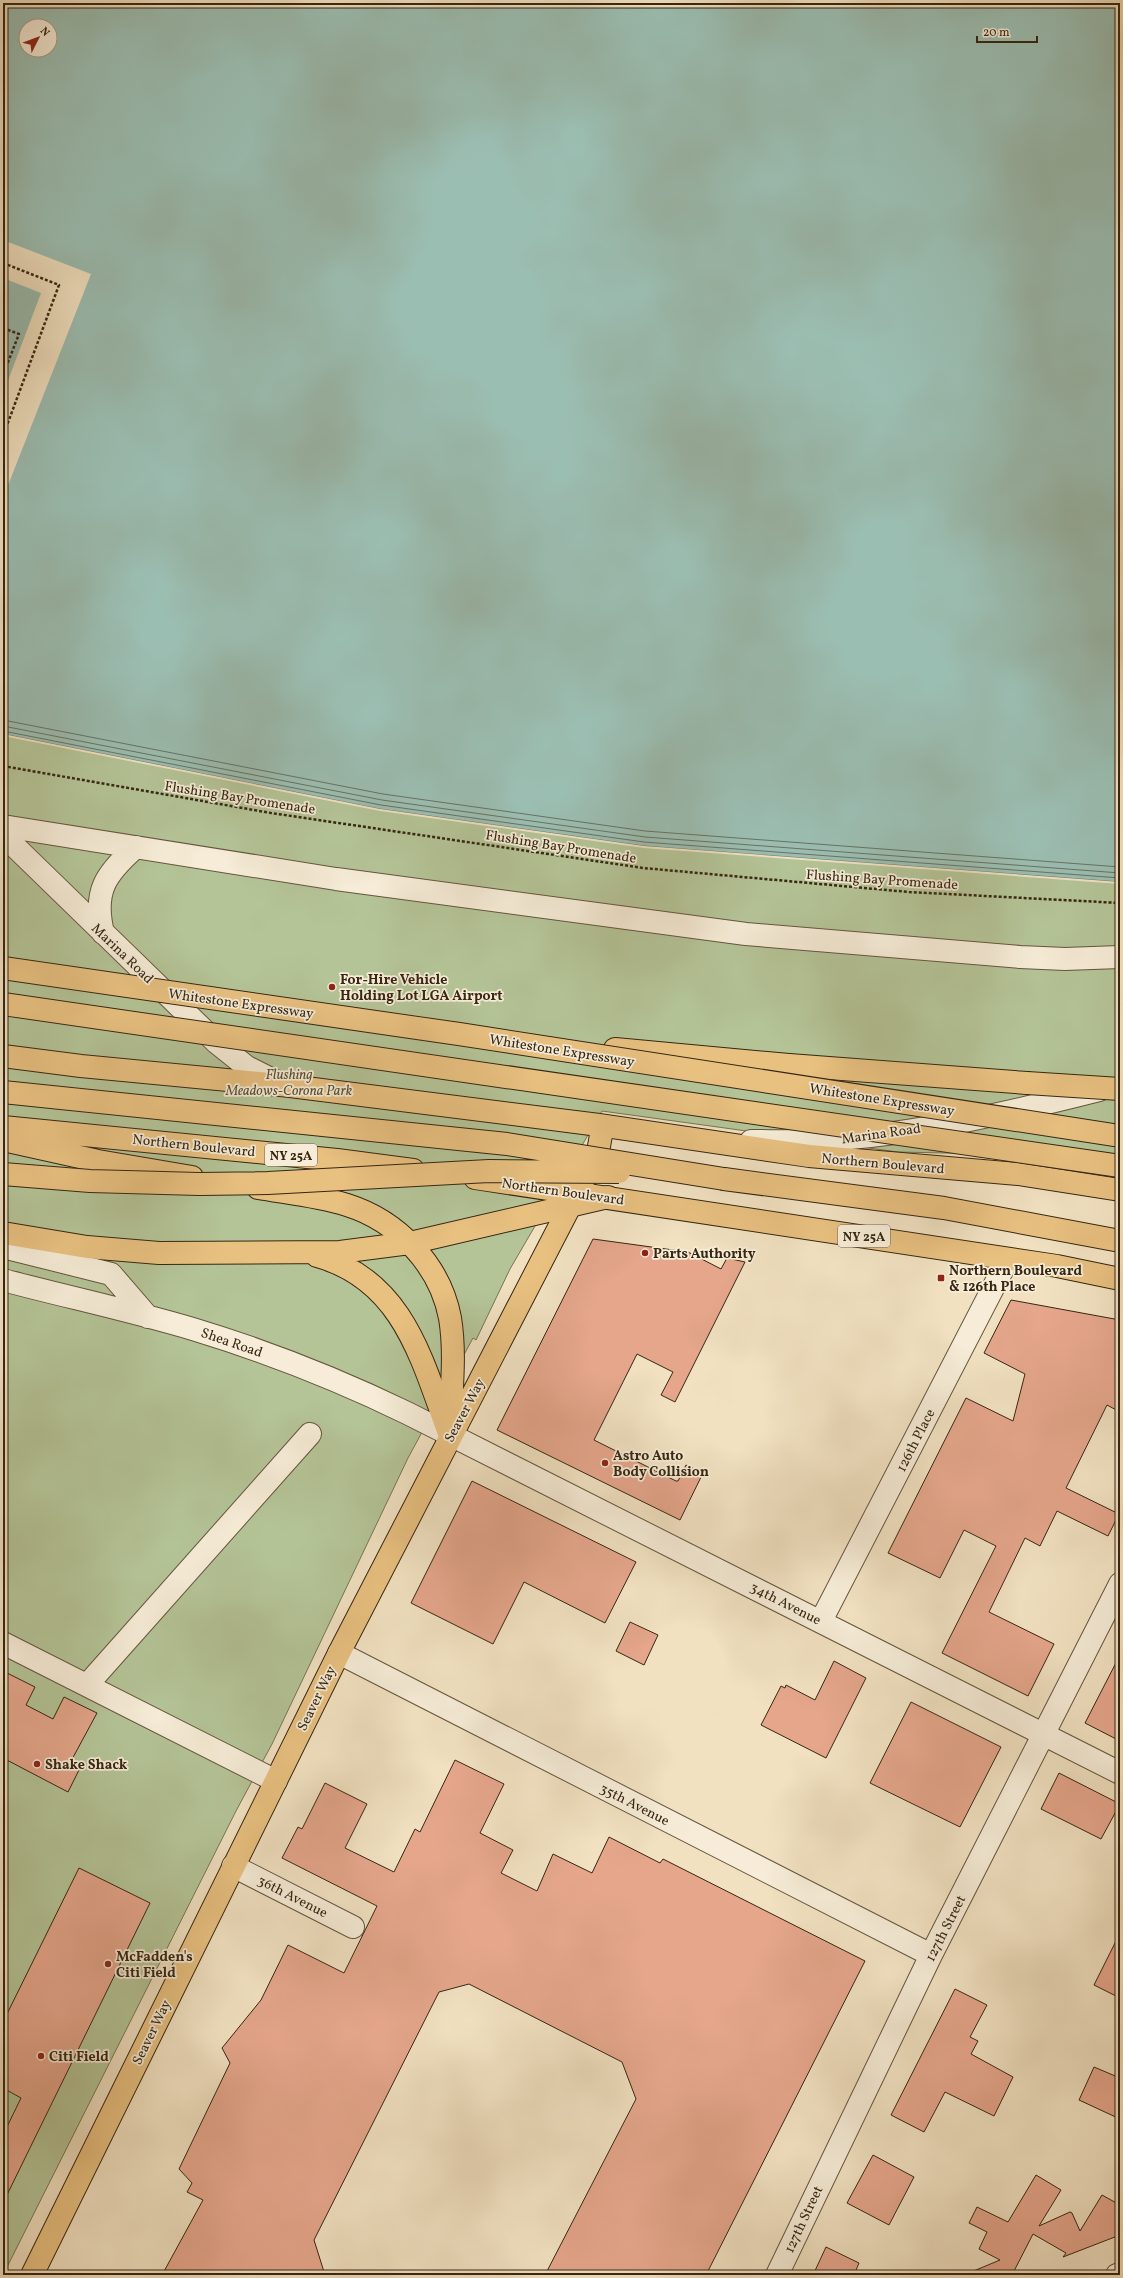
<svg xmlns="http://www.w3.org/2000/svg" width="1123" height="2278" font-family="Vollkorn,serif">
<rect width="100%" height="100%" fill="#f1e1c1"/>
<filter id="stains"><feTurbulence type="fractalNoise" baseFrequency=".005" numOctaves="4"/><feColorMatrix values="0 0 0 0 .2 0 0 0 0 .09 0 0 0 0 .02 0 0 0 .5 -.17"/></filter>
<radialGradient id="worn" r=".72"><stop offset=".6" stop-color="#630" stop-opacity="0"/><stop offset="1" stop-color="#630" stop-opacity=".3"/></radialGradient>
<!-- green -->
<path fill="#b4c497" stroke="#757554" d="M3,734L644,846L1120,882V1177L994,1154L898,1152L602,1111L510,1269L476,1340L473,1338L408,1458L272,1744L236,1811L3,2275Z"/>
<!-- water -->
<path fill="#9bbeb2" stroke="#738172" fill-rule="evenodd" d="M3,3H1120V882L644,846L380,809L3,734ZM26,26H50V50H26Z"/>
<!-- pier -->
<path fill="#f1e1c1" d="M3,240L91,274L3,498V394L41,293L3,278Z
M3,734L380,809L644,846L1120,882V884L644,848L380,811L3,736Z"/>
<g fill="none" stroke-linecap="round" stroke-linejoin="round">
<!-- shore -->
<path stroke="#687262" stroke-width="1" d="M3,720L383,794L645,831L1120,867
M3,726L382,800L645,837L1120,873
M3,731L381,805L644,842L1120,878"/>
</g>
<!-- building -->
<path fill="#e5a68c" stroke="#362612" d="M593,1239L688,1252L721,1269L727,1258L745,1262L675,1402L661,1395L673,1372L637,1354L594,1440L676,1481H678L686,1465L703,1473L680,1520L497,1430Z
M1011,1300L1120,1320V1412L1107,1405L1066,1488L1119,1514L1108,1536L1057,1511L1040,1546L1025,1538L989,1612L1054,1644L1028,1696L942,1653L996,1546L964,1530L940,1578L888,1553L966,1398L1013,1421L1025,1374L984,1353Z
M472,1481L636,1562L605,1623L524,1582L493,1644L411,1603Z
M630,1622L658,1635L644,1665L616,1651Z
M1120,1655V1741L1085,1723Z
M834,1661L866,1678L826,1758L761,1725L781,1686L785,1688L786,1685L815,1700Z
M3,1671L35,1687L26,1705L53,1719L64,1697L97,1713L70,1763L80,1768L68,1792L3,1758Z
M911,1702L1001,1747L960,1827L870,1783Z
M455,1760L504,1784L480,1833L513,1850L501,1873L537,1891L553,1854L592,1873L609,1837L660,1863L663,1859L865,1961L706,2275H545L636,2099L622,2062L469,1984L439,1992L314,2240L325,2275H162L203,2200L187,2192L192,2183L179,2169L230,2063L222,2048L261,2000L288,1945L344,1973L377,1906L282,1858L298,1827L302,1829L325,1783L367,1804L345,1848L394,1872L415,1829L420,1832Z
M1059,1773L1120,1804L1101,1839L1041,1809Z
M79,1868L150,1903L3,2203V2135L21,2098L3,2088V2022Z
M1120,1933V1998L1094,1985Z
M955,1989L987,2005L970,2037L978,2041L971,2054L1013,2077L994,2116L945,2092L924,2132L891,2115Z
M1094,2067L1120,2078V2119L1079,2100Z
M873,2155L914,2177L889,2225L847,2203Z
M1036,2175L1061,2190L1039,2226L1070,2212L1072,2213L1080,2231L1102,2195L1120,2205V2235L1063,2257L1066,2253L1033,2234L1012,2275H964L1000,2260L979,2249L987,2232L969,2223L977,2207L1008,2222Z
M826,2247L859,2263L854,2275H813Z"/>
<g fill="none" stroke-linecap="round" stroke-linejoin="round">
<defs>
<path id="minor" d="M3,826L336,879L746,934L1020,957L1065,959L1120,957
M3,835L217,1043L247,1067L281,1084
M103,933C93,892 105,874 136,847
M751,1141C775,1141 799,1142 824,1140C914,1135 1012,1112 1099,1090
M3,1247L111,1274L148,1317
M3,1280C67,1297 133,1311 196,1330C268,1352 339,1380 407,1413L1120,1773
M821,1621L1008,1259
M3,1643L276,1781
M339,1653L931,1955
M87,1685L310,1434
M233,1866L353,1927
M777,2275L931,1955L1120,1584
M1117,2275L1120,2274"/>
<path id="major" d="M3,1056L81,1066L290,1086L599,1125L809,1156L1018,1174L1120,1190
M3,1127L337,1160L413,1170
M3,1140L98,1161L192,1177
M475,1178L1057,1266L1120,1279
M258,1188C287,1193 318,1196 347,1205C398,1221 440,1265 450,1318C456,1354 451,1393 450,1430
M32,2275L339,1653L598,1152L601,1135L599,1125"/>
<path id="highway" d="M615,1049L789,1065L1027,1083
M724,1179L944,1208L1120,1241
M3,1233L87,1247L159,1253L340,1252L410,1243L608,1197
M317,1256C404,1280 422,1361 450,1436"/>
</defs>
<!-- minor casing -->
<use href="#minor" stroke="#65553e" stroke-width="24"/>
<!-- major casing -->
<use href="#major" stroke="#362612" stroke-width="24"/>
<!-- highway casing -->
<use href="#highway" stroke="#362612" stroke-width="24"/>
<!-- path -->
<path stroke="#362612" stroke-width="2.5" stroke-dasharray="3 2" stroke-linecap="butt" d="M3,263L59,285L3,436
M3,328L19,334L3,375
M3,766L271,813L643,868L909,892L1120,903"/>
<!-- minor -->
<use href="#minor" stroke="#f6ecd7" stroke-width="22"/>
<!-- major -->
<use href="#major" stroke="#e8c080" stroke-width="22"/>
<!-- highway -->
<use href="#highway" stroke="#e8c080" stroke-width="22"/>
<defs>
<path id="highway-bridge" d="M3,968L459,1034L1120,1136
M3,1004L1120,1166
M1027,1083L1120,1089
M3,1092L507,1144L724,1179
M3,1174L90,1181L199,1184L268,1183L489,1171L619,1172"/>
</defs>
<!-- highway-bridge casing -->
<use href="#highway-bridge" stroke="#362612" stroke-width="24" stroke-linecap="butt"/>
<!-- highway-bridge -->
<use href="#highway-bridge" stroke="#e8c080" stroke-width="22"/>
</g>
<!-- markers -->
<g fill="#8f2418" stroke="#f6ecd7" stroke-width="1.5">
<circle cx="332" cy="987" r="4"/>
<circle cx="645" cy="1253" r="4"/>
<rect x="937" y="1274" width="8" height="8" rx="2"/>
<circle cx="605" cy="1463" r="4"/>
<circle cx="37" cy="1764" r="4"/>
<circle cx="108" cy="1964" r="4"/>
<circle cx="41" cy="2056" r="4"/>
</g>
<g text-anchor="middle" stroke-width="3.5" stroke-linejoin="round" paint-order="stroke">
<!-- shield labels -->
<g fill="#f6ecd7" stroke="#70614d" stroke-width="1">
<rect x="265" y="1144" width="52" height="22" rx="3"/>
<rect x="838" y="1225" width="52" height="22" rx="3"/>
</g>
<g font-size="13" font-weight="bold" fill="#362612">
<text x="291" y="1160">NY 25A</text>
<text x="864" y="1241">NY 25A</text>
</g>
<!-- street labels -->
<g font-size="14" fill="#362612" stroke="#f6ecd7">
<text transform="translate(240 797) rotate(9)" y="5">Flushing Bay Promenade</text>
<text transform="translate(561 846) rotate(9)" y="5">Flushing Bay Promenade</text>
<text transform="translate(882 879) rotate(4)" y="5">Flushing Bay Promenade</text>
<text transform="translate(123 953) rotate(44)" y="5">Marina Road</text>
<text transform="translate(241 1003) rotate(8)" y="5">Whitestone Expressway</text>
<text transform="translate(562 1050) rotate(9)" y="5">Whitestone Expressway</text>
<text transform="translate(882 1099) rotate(9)" y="5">Whitestone Expressway</text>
<text transform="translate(881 1133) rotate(-8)" y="5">Marina Road</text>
<text transform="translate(194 1145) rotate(6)" y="5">Northern Boulevard</text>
<text transform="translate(883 1163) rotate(5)" y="5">Northern Boulevard</text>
<text transform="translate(563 1191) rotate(8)" y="5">Northern Boulevard</text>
<text transform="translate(232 1342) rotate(19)" y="5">Shea Road</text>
<text transform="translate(464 1410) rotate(-62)" y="5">Seaver Way</text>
<text transform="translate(915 1440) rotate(-63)" y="5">126th Place</text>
<text transform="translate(786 1603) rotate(27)" y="5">34th Avenue</text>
<text transform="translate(316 1698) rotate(-64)" y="5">Seaver Way</text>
<text transform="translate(635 1804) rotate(27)" y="5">35th Avenue</text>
<text transform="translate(293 1896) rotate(27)" y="5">36th Avenue</text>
<text transform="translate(945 1928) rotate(-63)" y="5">127th Street</text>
<text transform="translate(151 2032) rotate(-64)" y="5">Seaver Way</text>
<text transform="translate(803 2219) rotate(-65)" y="5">127th Street</text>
</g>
<!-- poi labels -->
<g font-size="14" font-weight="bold" fill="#362612" stroke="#f6ecd7" text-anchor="start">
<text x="340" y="984">For-Hire Vehicle<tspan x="340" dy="16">Holding Lot LGA Airport</tspan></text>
<text x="653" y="1258">Parts Authority</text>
<text x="949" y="1275">Northern Boulevard<tspan x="949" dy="16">&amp; 126th Place</tspan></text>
<text x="613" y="1460">Astro Auto<tspan x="613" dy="16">Body Collision</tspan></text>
<text x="45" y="1769">Shake Shack</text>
<text x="116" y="1961">McFadden's<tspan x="116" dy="16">Citi Field</tspan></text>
<text x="49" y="2061">Citi Field</text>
</g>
<!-- park labels -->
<g font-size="14" font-style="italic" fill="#564e33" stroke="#f6ecd7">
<text x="289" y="1079">Flushing<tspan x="289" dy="16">Meadows-Corona Park</tspan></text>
</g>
</g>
<!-- margin -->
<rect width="1123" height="2278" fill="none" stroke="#f1e1c1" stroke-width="16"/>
<rect x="4" y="4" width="1115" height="2270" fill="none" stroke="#362612" stroke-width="2"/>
<rect x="8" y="8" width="1107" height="2262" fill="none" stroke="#362612"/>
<!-- north arrow -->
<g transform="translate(38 38) rotate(48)"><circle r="19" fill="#f6ecd7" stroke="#a99d88"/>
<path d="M0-3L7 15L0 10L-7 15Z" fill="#8f2418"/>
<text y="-6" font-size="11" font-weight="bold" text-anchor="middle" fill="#362612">N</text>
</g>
<!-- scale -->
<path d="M977 36v6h60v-6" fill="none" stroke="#362612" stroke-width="2"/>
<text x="983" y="36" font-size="12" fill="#362612" stroke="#f6ecd7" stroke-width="3" paint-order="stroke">20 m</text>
<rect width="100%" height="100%" filter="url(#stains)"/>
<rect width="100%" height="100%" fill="url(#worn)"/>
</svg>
